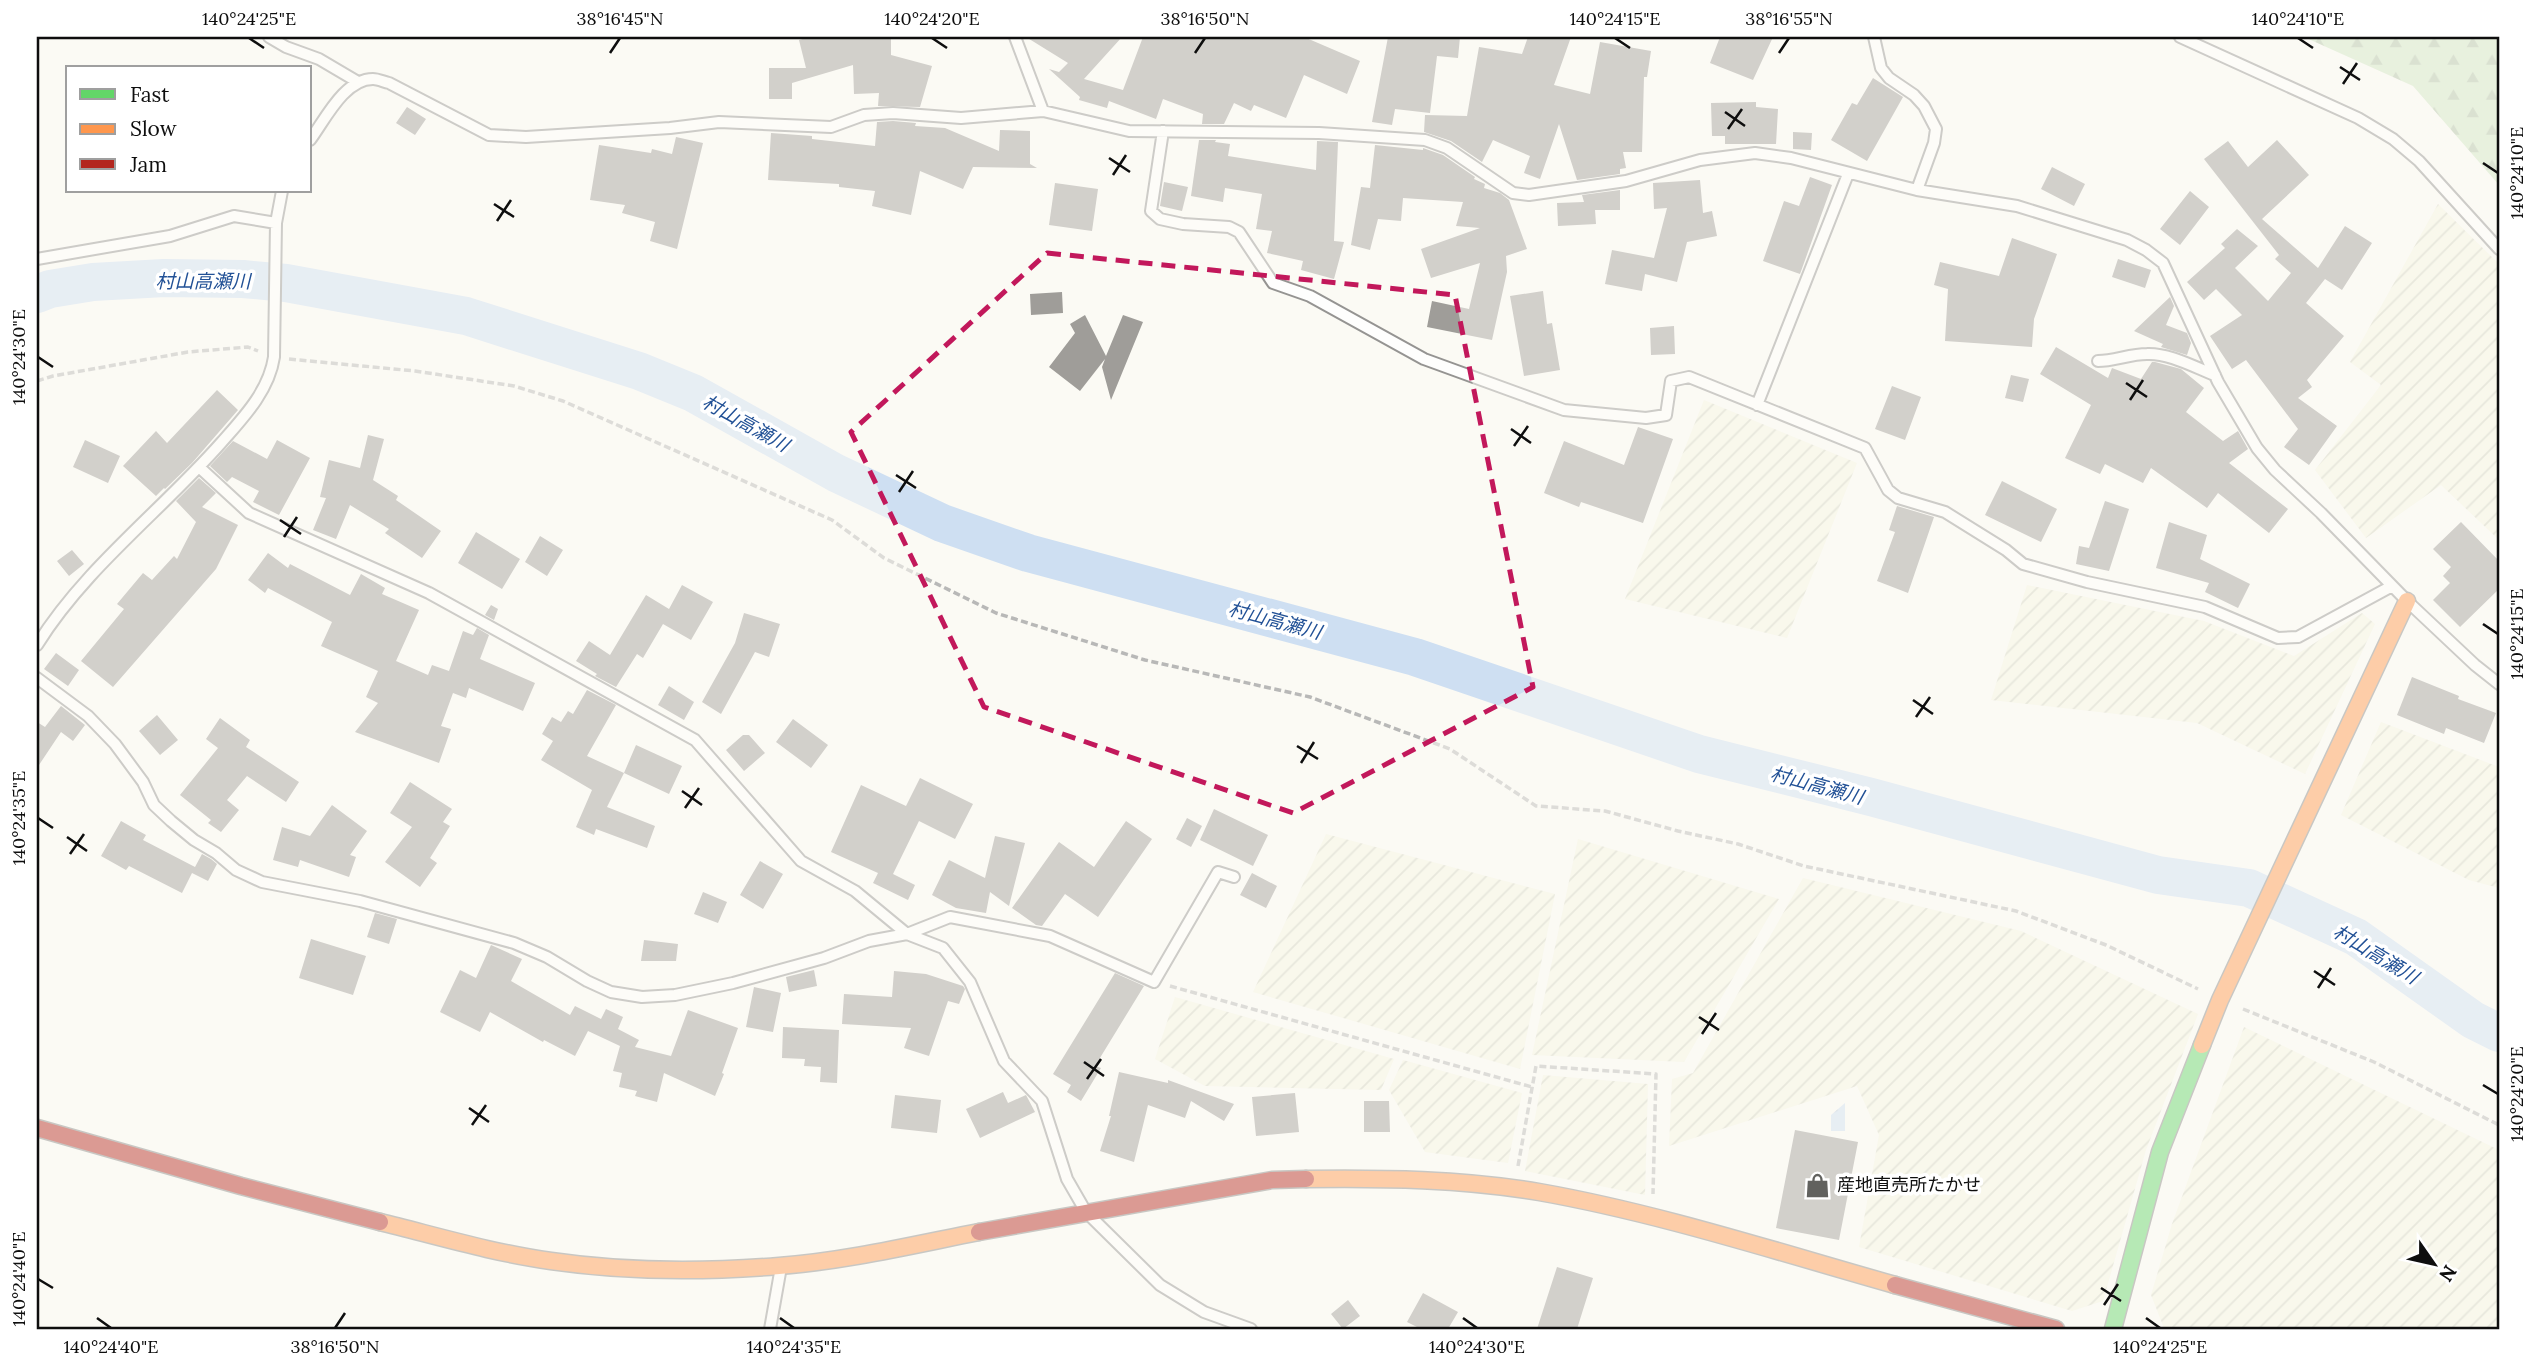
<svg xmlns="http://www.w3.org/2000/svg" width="2536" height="1366" font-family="Lora,'Noto Sans JP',serif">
<defs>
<pattern id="farmland-furrows" width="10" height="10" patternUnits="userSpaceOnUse" patternTransform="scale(1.75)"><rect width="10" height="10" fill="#f5f6e2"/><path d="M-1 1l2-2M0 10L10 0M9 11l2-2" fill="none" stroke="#d1d2c1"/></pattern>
<pattern id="forest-firs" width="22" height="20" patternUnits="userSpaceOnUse" patternTransform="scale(1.75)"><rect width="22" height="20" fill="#d1e6c4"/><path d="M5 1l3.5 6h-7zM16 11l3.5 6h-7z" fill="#b2c4a7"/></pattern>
<pattern id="water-ripples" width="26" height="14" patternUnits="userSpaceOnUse" patternTransform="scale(1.75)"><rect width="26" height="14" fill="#cedff2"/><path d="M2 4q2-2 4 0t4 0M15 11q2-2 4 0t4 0" fill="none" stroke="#b0bece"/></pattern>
</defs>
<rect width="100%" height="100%" fill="#fbfaf4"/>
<!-- farmland -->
<path fill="url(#farmland-furrows)" d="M2438,204L2499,264V540L2441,485L2366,538L2315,470L2381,385L2350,362Z
M1704,400L1857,463L1787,638L1625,599Z
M2027,585L2204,621L2294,656L2362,613L2375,624L2305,774L2197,723L1991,700Z
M2381,722L2499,767V888L2469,880L2341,815Z
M1326,834L1555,894L1520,1069L1253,992Z
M1578,839L1779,899L1684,1062L1532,1055Z
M1803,878L2021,931L2198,1014L2146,1150L2103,1301L2072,1311L1859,1247L1879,1135L1857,1086L1669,1146L1672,1079L1693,1073Z
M1175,997L1394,1059L1381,1090L1205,1086L1155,1059Z
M2244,1027L2499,1150V1329L2164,1328L2151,1295L2172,1224Z
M1403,1060L1522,1093L1508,1163L1425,1152L1389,1090Z
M1543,1075L1648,1084L1645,1195L1525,1171Z"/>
<!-- forest -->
<path fill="url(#forest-firs)" d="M2304,37H2499V185L2413,86Z"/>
<!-- water -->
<path fill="url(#water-ripples)" d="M1845,1103V1131H1831V1115Z"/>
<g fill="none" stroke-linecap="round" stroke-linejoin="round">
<!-- river -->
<path stroke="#cedff2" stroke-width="38" d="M37,294L50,289L93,282L164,278L243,279L286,283L466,316L639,371L693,393L836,473L942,523L1028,553L1415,657L1699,754L1871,797L2158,875L2249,888L2356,937L2473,1020L2499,1033"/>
</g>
<!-- building -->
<path fill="#9f9d99" d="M810,37H891V55L932,66L920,107L878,106L879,93L854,94L853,65L792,83V99H769V68H806L799,40Z
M1026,37H1122L1084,79L1123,90L1143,37H1304L1360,61L1347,94L1304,75L1286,118L1254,105L1251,111L1234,103L1224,124H1202L1203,114L1163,99L1156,119L1109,101L1107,108L1079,100L1080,97L1049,69L1059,72L1068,63Z
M1388,37H1460L1458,58L1437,56L1430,113L1395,109L1392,125L1372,122Z
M1528,37H1571L1554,85L1590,94L1600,42L1651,51L1647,77H1644L1642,152H1623L1626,168L1620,169V174L1577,180L1559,124L1540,179L1524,173L1530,156L1493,140L1482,162L1451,141L1424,132L1425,115L1467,116L1479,47L1522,54Z
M1720,37H1773L1753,80L1710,63Z
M1873,78L1903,97L1867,161L1831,140L1852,103L1857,105Z
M1756,102V107L1778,109L1776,144H1725V136H1712L1711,103Z
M407,107L426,119L415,135L396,123Z
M893,121L916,123L915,126L945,128L999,151L1000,130L1030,131V164L1037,168L973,167L963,189L920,171L911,215L872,206L875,191L839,187V184L768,180L771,133L812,136V139L875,146L877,122Z
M1793,132L1812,133L1811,150L1793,149Z
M676,137L703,143L677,249L650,241L655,222L622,213L625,205L590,200L599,145L651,153L652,149L672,154Z
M1199,140H1216L1215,142L1230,144L1228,156L1316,170L1317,141L1338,142L1334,241L1344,242L1334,279L1301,270L1303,261L1267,253L1272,231L1256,229L1262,194L1225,188L1223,202L1191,196Z
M2277,140L2309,175L2262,219L2318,268L2345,226L2372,243L2342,290L2325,279L2306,303L2344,336L2307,380L2312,387L2298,398L2337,426L2309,465L2284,447L2298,429L2246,360L2232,369L2210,336L2242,315L2216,289L2204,300L2187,282L2225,248L2221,244L2237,229L2258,246L2235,268L2268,301L2291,273L2275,259L2279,255L2204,159L2228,141L2248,167Z
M1375,145L1423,150V148L1443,155L1475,177L1474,179L1485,184L1484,188L1500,193L1509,200L1527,249L1506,256L1507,272L1492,340L1427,327L1432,301L1469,309L1480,263L1431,278L1421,249L1480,228L1456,226L1463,202L1403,198L1401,221L1378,219L1370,250L1351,245L1361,187L1370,188Z
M2052,167L2085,184L2074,206L2041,189Z
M1810,177L1832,185L1800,274L1763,261L1784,201L1799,206Z
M1700,180L1703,213L1712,211L1717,236L1687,242L1677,282L1645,274L1642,291L1605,284L1612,250L1654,258L1667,208L1654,209L1653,183Z
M1164,182L1188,187L1182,211L1160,206Z
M1055,183L1098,189L1092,231L1049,225Z
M1620,190V210H1595L1596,224L1558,226L1557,203L1584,202L1582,195Z
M2190,191L2209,207L2180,245L2160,229Z
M2012,238L2057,254L2034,319L2032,347L1945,341L1948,289L1934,285L1940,262L1999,276Z
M2118,259L2151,270L2145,288L2112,277Z
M1543,291L1547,324L1552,323L1560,370L1524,376L1510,296Z
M1062,292L1063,313L1031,315L1030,294Z
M2170,297L2174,306L2166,325L2187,333L2191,343L2187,355L2161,347L2163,344L2134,331Z
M1085,315L1106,356L1123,315L1143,322L1111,400L1102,367L1105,359L1080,391L1049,367L1075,333L1070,324Z
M1674,326L1675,354L1651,355L1650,328Z
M2056,347L2108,378L2112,368L2141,379L2152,362H2155L2181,369L2204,388L2186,412L2223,441L2238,431L2248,449L2229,463L2288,509L2269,533L2218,493L2207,508L2151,468L2143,483L2105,464L2100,474L2065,458L2091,405L2040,374Z
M2011,375L2029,379L2023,402L2005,398Z
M1892,386L1921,397L1905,440L1875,429Z
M217,390L238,410L192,463L165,489L164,488L156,496L123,466L156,431L167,443Z
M1638,427L1673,439L1643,523L1581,502L1579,507L1544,493L1564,441L1624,465Z
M368,435L384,439L373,480L398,496L396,500L441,531L422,558L385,533L389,529L350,505L336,539L313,530L326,498L320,497L329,460L360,468Z
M85,440L120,456L108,483L73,467Z
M277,440L310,458L279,515L253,502L259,491L232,477L227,482L210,466L233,441L267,459Z
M199,478L216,493L202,507L238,525L216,569L113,687L81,661L124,609L117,604L143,573L152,580L174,556L177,559L196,522L176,501Z
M2002,481L2057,509L2041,542L1985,515Z
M2105,501L2129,509L2109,571L2076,564L2079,546L2089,548Z
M1897,506L1934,517L1908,593L1877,581L1895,532L1889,530Z
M2169,522L2207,535L2200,559L2250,584L2238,608L2205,592L2209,583L2156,568Z
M2461,522L2499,561V589L2460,627L2433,600L2450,583L2443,576L2451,567L2433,549Z
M476,532L520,559L502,589L458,563Z
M540,536L563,550L547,576L525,562Z
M72,550L84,564L69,576L57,561Z
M268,553L288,568L290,564L350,595L361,574L385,588L382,594L419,610L396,661L428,675L432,665L449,671L463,631L473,635L477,628L489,635L480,659L535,683L523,711L469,688L466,698L453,693L441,726L451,729L439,763L355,732L378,703L366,697L378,671L321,646L332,622L268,588L265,593L248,580Z
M682,585L713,602L691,640L663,624L643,658L637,654L616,687L595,676L597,674L576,661L589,641L610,655L646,595L669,609Z
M491,605L498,609L494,620L485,615Z
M744,613L780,624L769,657L755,652L721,714L702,702L735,643Z
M56,653L79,670L68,686L44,669Z
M2412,677L2459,696L2458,699L2496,713L2484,743L2446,728L2444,734L2397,715Z
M669,686L694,702L684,720L658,705Z
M587,690L616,705L587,756L624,773L607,807L655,826L647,848L596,829L594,835L576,827L592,790L541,760L553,741L542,734L552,717L561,722L568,711L573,714Z
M61,706L85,725L73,741L61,732L37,768V722L45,727Z
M157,715L178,740L160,755L139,731Z
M220,718L250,740L246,747L299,782L286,802L247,776L227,800L239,810L221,832L208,823L211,820L180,795L218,748L206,739Z
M793,719L828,745L811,768L776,742Z
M743,735H749L765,753L744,771L726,750Z
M636,745L682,766L669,794L624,773Z
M920,778L973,804L955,839L919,821L893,874L915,885L908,900L873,883L878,873L831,852L861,785L906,806Z
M410,782L452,809L443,822L450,826L430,858L437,863L420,887L385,862L412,827L390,813Z
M332,805L367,831L350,855L356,857L349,877L300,860L298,867L273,860L282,827L310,836Z
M1214,809L1268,835L1253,866L1200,840Z
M1187,818L1202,826L1191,847L1176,839Z
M121,821L146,835L143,840L195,867L202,854L211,859L217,864L208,881L192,873L194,869L182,893L129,866L126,870L101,856Z
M1126,821L1152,839L1098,917L1065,894L1042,926L1036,925L1012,908L1059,842L1094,867Z
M995,836L1025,843L1009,906L990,892L986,913L956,908L932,895L949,860L985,878Z
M760,861L783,874L763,909L740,895Z
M1252,873L1277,886L1266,908L1240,895Z
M703,892L727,902L718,923L694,914Z
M375,913L397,919L389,944L367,937Z
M311,939L366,956L353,995L299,978Z
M644,940L678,944L676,961H641Z
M491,945L522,959L511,981L570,1015L575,1006L601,1019L606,1009L623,1017L618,1029L639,1040L635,1047L671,1056L688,1010L738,1028L722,1073L724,1074L715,1096L664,1073L657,1102L635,1096L637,1091L619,1087L622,1073L613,1071L620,1046L588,1031L575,1056L544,1040L543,1042L490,1012L480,1032L440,1012L460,970L476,978Z
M814,970L817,986L789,992L786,977Z
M894,971L926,974L963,986L965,989L959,1004L948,1001L929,1056L904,1048L911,1028L842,1024L844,994L892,997Z
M1115,973L1144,986L1095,1066L1101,1068L1081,1101L1067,1092L1071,1085L1053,1074Z
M754,987L781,993L773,1032L746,1027Z
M783,1027L839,1030L837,1083L820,1082L821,1067L804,1066L805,1059L782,1058Z
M1119,1072L1168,1083V1080L1234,1104L1224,1121L1191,1101L1185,1118L1148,1105L1134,1162L1100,1151L1111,1116H1109Z
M1003,1092L1008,1103L1026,1095L1035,1112L980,1138L966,1109Z
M1295,1093L1299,1132L1256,1136L1252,1097Z
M895,1095L941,1100L937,1133L891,1128Z
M1364,1101H1389L1390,1132H1364Z
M1795,1130L1858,1142L1839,1240L1776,1228Z
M1557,1267L1593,1278L1577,1329H1537Z
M1423,1293L1458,1312L1448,1329H1421L1407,1322Z
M1348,1300L1360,1316L1343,1329L1331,1314Z"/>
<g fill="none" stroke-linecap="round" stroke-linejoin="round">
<defs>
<path id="lane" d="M269,37L286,47L319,59L358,82
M1015,37L1043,111
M1874,37L1881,68L1889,78L1914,95L1924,106L1936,129L1934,143L1917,190
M2180,37L2358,118L2393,139L2419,161L2499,249
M1163,131L1151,211L1160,219L1183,224L1229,227L1239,232L1273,283L1310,296L1424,359L1564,410L1646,418L1666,415L1671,381L1689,377L1865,448L1888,490L1898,498L1945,512L2006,550L2023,564L2087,582L2205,607L2278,638L2298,637L2392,586
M310,140C325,120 344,79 373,79C378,79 384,82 389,83L489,135L526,137L670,128L719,122L831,127L864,115L893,113L961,118L1043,111L1129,131L1319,133L1425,140L1447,148L1513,193L1529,195L1626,181L1700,160L1755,153L1791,158L1917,190L2017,206L2127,240L2146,250L2163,263L2218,382L2257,448L2275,470L2321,513L2407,601L2475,665L2499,684
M37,259L170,236L234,216L276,223
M2098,361C2114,361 2130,354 2147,354C2169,353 2194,367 2215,375
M1757,405L1848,174
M199,467L249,513L429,593L695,740L801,861L855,891L907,934L943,948L970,982L1004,1061L1042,1101L1067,1179L1086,1212L1160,1285L1204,1312L1251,1329
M37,645C85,568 161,511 221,443C243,418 269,391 274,357L276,223L282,191
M37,678L88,716L115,744L143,782L154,805L171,821L194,840L216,853L236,870L262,882L360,901L514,943L547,957L587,981L611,992L642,997L675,995L733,983L824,958L869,941L907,934L950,917L1050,936L1154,982L1218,872L1234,877
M770,1329L781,1267"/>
<path id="fast" d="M2113,1329L2160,1152L2202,1045"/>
<path id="slow" d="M2202,1045L2220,1000L2407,601
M1306,1179C1384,1178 1462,1179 1539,1192C1658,1213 1778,1252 1895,1285
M380,1222C437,1236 493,1253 551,1261C626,1272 704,1272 779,1266C846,1261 913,1245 979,1232"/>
<path id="jam" d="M37,1128L241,1186L380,1222
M979,1232L1272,1180L1306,1179
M1895,1285L2056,1329"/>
</defs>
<!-- lane casing -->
<use href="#lane" stroke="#959492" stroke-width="14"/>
<!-- fast casing -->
<use href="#fast" stroke="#8b8b88" stroke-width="19"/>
<!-- slow casing -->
<use href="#slow" stroke="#8b8b88" stroke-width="19"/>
<!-- jam casing -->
<use href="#jam" stroke="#8b8b88" stroke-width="19"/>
<!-- path -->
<path stroke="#b8b8b7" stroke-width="3.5" stroke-dasharray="7 3.5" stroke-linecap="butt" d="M289,359L415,371L514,386L563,401L832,520L884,558L996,613L1145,660L1310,697L1450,749L1536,806L1605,811L1678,831L1738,844L1804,866L2016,911L2106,945L2198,989
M37,381L53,376L188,352L248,347L258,351
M1170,986L1532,1087
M2243,1009L2374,1062L2499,1125
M1518,1166L1536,1066L1656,1074L1653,1194"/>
<!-- lane -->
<use href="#lane" stroke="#fefefd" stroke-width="10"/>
<!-- fast -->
<use href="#fast" stroke="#63d668" stroke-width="16"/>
<!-- slow -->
<use href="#slow" stroke="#ff974d" stroke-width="16"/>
<!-- jam -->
<use href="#jam" stroke="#b3261e" stroke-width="16"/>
</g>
<!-- marked area -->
<path d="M0 0H2536V1366H0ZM1047,253L1455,295L1533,687L1293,813L984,707L851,432Z" fill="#fbfaf4" fill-opacity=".55" fill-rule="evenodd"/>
<path fill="none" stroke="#c2185b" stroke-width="5" stroke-dasharray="14 9" stroke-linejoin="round" d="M1047,253L1455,295L1533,687L1293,813L984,707L851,432Z"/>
<!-- ticks -->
<path fill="none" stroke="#0e0e0e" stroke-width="2.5" d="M249,38L264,48M932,38L947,48M1615,38L1630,48M2298,38L2313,48M610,53L620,38M1195,53L1205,38M1779,53L1789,38M2340,67L2360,80M2343,84L2357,63M1725,112L1745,126M1728,129L1742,109M1109,158L1130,172M2483,163L2498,173M1113,175L1126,155M494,204L514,217M497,221L511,200M38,357L53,367M2126,383L2147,397M2130,400L2143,380M1511,429L1531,443M1514,446L1528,426M896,475L916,488M899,492L913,471M280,520L301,534M284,537L297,517M2483,624L2498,634M1913,700L1933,714M1916,717L1930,697M1297,746L1318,759M1301,763L1314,742M682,791L702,805M685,808L699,788M38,818L53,828M67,837L87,851M70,854L84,834M2314,971L2335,985M2318,988L2331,968M1699,1017L1719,1030M1702,1034L1716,1013M1084,1062L1104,1076M1087,1079L1101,1059M2483,1085L2498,1094M469,1108L489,1122M472,1125L486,1105M38,1279L53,1288M2101,1288L2121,1301M2104,1305L2118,1284M97,1318L111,1328M780,1318L794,1328M1463,1318L1477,1328M2146,1318L2160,1328M335,1328L345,1313"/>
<!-- icons -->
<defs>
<symbol id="shop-bare" viewBox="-9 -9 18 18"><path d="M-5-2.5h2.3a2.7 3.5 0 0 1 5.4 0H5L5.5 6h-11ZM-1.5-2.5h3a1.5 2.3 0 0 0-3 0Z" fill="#61615e" stroke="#fff" stroke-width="2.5" paint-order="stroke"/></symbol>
</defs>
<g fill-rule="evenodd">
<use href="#shop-bare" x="1800" y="1168" width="35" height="35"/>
</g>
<g text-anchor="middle" stroke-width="7" stroke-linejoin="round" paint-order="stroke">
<!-- poi labels -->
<g font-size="18" fill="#0e0e0e" stroke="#fff" text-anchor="start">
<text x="1837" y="1191">産地直売所たかせ</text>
</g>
<!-- water labels -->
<g font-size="19" font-style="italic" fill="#225196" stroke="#fff">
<text x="203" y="288">村山高瀬川</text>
<text transform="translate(746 423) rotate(29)" y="7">村山高瀬川</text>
<text transform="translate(1275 620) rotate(15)" y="7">村山高瀬川</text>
<text transform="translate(1817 785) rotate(15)" y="7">村山高瀬川</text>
<text transform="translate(2376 954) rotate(31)" y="7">村山高瀬川</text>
</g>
</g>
<!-- border -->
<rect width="2536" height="1366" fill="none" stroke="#ffffff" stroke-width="77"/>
<!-- legend -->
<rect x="66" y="66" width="245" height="126" fill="#ffffff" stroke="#9f9f9f" stroke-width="2"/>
<rect x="80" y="89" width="35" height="10" fill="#63d668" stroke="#9f9f9f" stroke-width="2"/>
<text x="130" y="102" font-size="21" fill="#0e0e0e">Fast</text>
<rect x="80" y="124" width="35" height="10" fill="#ff974d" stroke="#9f9f9f" stroke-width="2"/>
<text x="130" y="136" font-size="21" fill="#0e0e0e">Slow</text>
<rect x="80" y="159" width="35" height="10" fill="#b3261e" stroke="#9f9f9f" stroke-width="2"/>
<text x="130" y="172" font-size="21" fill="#0e0e0e">Jam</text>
<!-- north arrow -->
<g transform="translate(2434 1264) rotate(124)" stroke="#ffffff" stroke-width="5" paint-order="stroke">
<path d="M0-5L12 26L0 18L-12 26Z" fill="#0e0e0e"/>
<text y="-10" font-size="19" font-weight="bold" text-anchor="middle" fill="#0e0e0e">N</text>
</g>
<rect x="38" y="38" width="2460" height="1290" fill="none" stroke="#0e0e0e" stroke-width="2.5"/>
<g font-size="18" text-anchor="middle" fill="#0e0e0e">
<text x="249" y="25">140°24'25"E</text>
<text x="620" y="25">38°16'45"N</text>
<text x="932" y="25">140°24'20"E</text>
<text x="1205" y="25">38°16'50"N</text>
<text x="1615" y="25">140°24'15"E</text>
<text x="1789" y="25">38°16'55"N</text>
<text x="2298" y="25">140°24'10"E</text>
<text transform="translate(2517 173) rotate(-90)" y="6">140°24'10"E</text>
<text transform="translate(19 357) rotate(-90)" y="6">140°24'30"E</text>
<text transform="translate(2517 634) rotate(-90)" y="6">140°24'15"E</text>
<text transform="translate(19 818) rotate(-90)" y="6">140°24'35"E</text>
<text transform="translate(2517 1094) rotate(-90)" y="6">140°24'20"E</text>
<text transform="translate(19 1279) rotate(-90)" y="6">140°24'40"E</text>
<text x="111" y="1353">140°24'40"E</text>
<text x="335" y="1353">38°16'50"N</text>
<text x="794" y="1353">140°24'35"E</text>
<text x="1477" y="1353">140°24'30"E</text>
<text x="2160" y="1353">140°24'25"E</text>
</g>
</svg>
